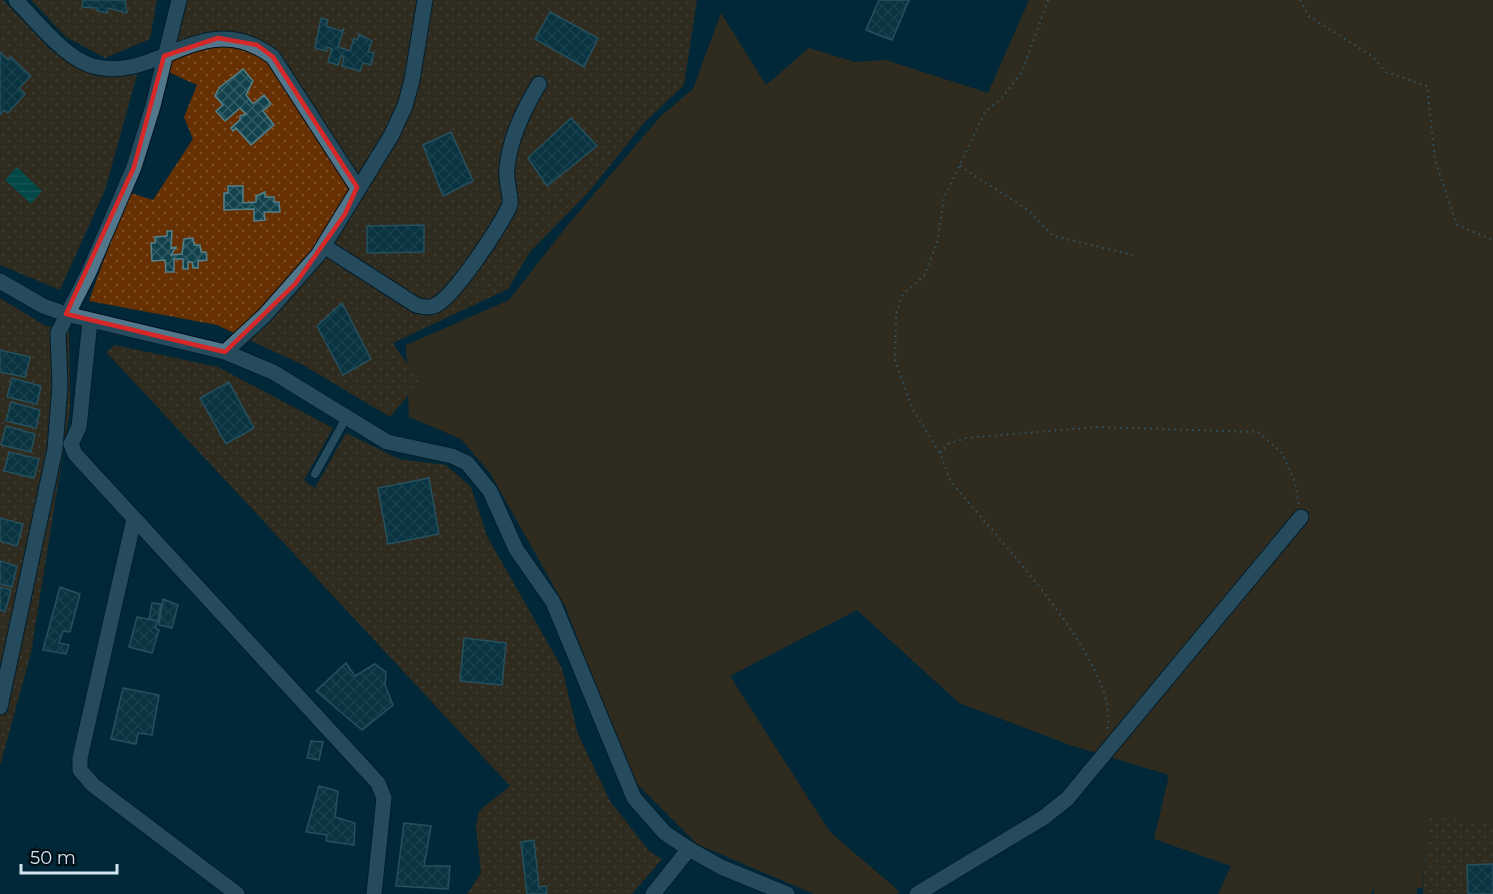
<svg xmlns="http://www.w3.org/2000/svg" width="1493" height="894" font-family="Montserrat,sans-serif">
<defs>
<pattern id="garden-dots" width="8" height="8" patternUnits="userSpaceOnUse" patternTransform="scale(1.5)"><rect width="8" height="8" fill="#663002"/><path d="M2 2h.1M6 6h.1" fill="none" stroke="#7b4e27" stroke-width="1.8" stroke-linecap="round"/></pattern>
<pattern id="water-rules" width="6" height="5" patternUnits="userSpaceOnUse" patternTransform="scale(1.5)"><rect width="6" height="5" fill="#007059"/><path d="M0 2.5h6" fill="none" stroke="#308b79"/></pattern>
<pattern id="building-cross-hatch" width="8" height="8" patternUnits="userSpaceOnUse" patternTransform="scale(1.5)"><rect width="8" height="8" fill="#12424b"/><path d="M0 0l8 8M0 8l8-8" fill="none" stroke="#335d65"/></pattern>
</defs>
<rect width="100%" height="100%" fill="#012839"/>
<!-- grass -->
<path fill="#663002" d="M1029,0H1493V821L1427,817L1423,888H1417V894H1374V887L1371,894H1218L1231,866L1154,839L1169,775L1070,745L959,703L857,610L730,676L830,832L899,891L896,894H814L697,844L629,776L566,608L490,473L461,439L409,417L406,345L509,300L570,222L661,116L693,89L721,13L766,85L809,48L855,62L886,60L988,93Z"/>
<!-- garden -->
<path fill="url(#garden-dots)" d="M0,0H3L50,49L82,70L112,76L140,64L105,190L60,290L0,265Z
M31,0H157L150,39L105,58L66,37Z
M183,0H697L684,85L644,123L588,193L530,252L508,289L393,343L419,382L390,417L303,365L217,325L89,301L128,192L153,200L193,139L184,117L197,85L164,70Z
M0,298L46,326L69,330L70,409L31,653L0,766Z
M115,345L218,367L333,428L304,480L315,488L346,433L399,459L446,465L471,487L487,536L562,668L578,734L610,801L649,851L662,859L632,894H467L481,873L476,827L479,811L510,786L106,352Z
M1427,817L1493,821V894H1423Z"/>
<!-- water -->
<path fill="url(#water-rules)" d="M17,167L42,191L31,204L5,180Z"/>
<!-- building -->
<path fill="url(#building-cross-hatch)" stroke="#53808a" stroke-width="1.5" d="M83,0H125L127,13L108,8L107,13L97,11V8L82,7Z
M879,0H909L892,40L866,30Z
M550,12L598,38L584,67L535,39Z
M321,18L328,20L326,26L341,31L344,28L338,47L350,51L354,38L358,40L359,34L372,41L368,52L374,53L371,65L363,63L360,71L342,66L344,57L341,56L338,65L328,62L332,49L327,47L326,51L315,48Z
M0,52L8,60L11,57L31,76L19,88L25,94L8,113L4,110L0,115Z
M243,69L253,81L246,95L253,104L264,95L271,104L263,111L274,125L251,145L236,128L233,131L231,128L240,120V116L246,114L240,108L225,121L216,111L223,105L215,96L219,88Z
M571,118L597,146L547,186L528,158Z
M451,132L473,181L443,196L423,145Z
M228,186H243V203L256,202V196L265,192V197H274V202H279L280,212H264L265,220L254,221V209L224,210V193H228Z
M424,225V252L367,253V226Z
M167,231H172L171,248L176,247L171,255L182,254L184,239L193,238L194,245H200L201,252H206L207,260L198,261V268H193L192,262H188V269H183V259H174V272H166L165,260L152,261L151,243H155V237L167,236Z
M342,303L371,359L343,375L317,326Z
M0,350L30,357L25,377L0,372Z
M12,378L41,386L37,404L7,397Z
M229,382L254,428L226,444L200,398Z
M11,402L40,410L36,428L6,421Z
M6,426L35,434L31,452L1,445Z
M9,452L39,459L34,478L4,471Z
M429,478L439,534L388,544L378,488Z
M0,518L23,524L17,546L0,541Z
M0,561L17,566L12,587L0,584Z
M0,587L11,590L5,612L0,610Z
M60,587L80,594L70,632L63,631L59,643L69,645L66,654L43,650Z
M163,599L178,605L172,628L159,625Z
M152,603L161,604L158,621L149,619Z
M137,617L158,621L155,628L159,630L152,653L129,647Z
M464,638L506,643L502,685L460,681Z
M346,663L355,676L375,664L386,672L385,685L393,705L362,730L316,691Z
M123,688L159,695L152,735L138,733L136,744L111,739Z
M311,741L323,742L319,760L307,758Z
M319,786L338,791L335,817L355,823L354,845L326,841L327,835L306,832Z
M404,823L431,826L424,866H450L448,889L396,886Z
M534,840L539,887L546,886L547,894H527L521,842Z
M1493,864V894H1468L1467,865Z"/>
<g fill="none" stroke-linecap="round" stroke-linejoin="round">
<defs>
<path id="service" d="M315,474L346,418"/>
<path id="minor" d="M16,0C35,20 66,59 93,66C157,84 204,5 273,57L357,187
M324,246L416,305C422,307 428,308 434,306C454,298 500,226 510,205C511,192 505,181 507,168C510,137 524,109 539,84
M90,321L79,427L71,444L75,454L378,783L384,798L374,894
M225,352L265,315L318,255L391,136L405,106L412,80L425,0
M134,519L80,758V770L93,785L237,894
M0,707L55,449L60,386L58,333L89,272L134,167L153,106L179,0
M653,894L689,849
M917,894L1043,818L1067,799L1301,517"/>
<path id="tertiary" d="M0,281L43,306L66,314L225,352L273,372L387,442L452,456L467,463L490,491L516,549L553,602L634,798L665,833L689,849L721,867L787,894"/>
</defs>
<!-- service casing -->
<use href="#service" stroke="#00101c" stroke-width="10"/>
<!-- minor casing -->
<use href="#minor" stroke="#00101c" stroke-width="17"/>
<!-- tertiary casing -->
<use href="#tertiary" stroke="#00101c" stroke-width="17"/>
<!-- path -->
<path stroke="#6f8c9a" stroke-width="2" stroke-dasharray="1.5 4.5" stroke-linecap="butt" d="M1048,0L1022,72L1001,99L985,112L944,198L937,243L924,276L903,294L896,314L895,360L913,410L940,453L950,480C990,532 1123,665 1107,729
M1300,0L1309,16L1372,56L1386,72L1427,86L1435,160L1457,225L1493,240
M960,166L1028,210L1053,236L1133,255
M940,453L948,444L966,438L1098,427L1258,432L1282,453L1295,482L1299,505"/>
<!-- service -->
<use href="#service" stroke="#52778b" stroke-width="8"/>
<!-- minor -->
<use href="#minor" stroke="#52778b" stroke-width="15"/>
<!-- tertiary -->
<use href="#tertiary" stroke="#52778b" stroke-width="15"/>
</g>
<!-- marked area -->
<path d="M0 0H1493V894H0ZM218,38L257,45L273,57L357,187L345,214L295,284L225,352L66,314L134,167L164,56Z" fill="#012839" fill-opacity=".55" fill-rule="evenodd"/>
<path fill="none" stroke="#d62828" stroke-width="4.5" stroke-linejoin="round" d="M218,38L257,45L273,57L357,187L345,214L295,284L225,352L66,314L134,167L164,56Z"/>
<!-- scale -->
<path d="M21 864v9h96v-9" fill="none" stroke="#d0e3ef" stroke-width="3"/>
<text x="30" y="864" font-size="18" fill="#d0e3ef" stroke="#030f17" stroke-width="4.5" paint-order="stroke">50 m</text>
</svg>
